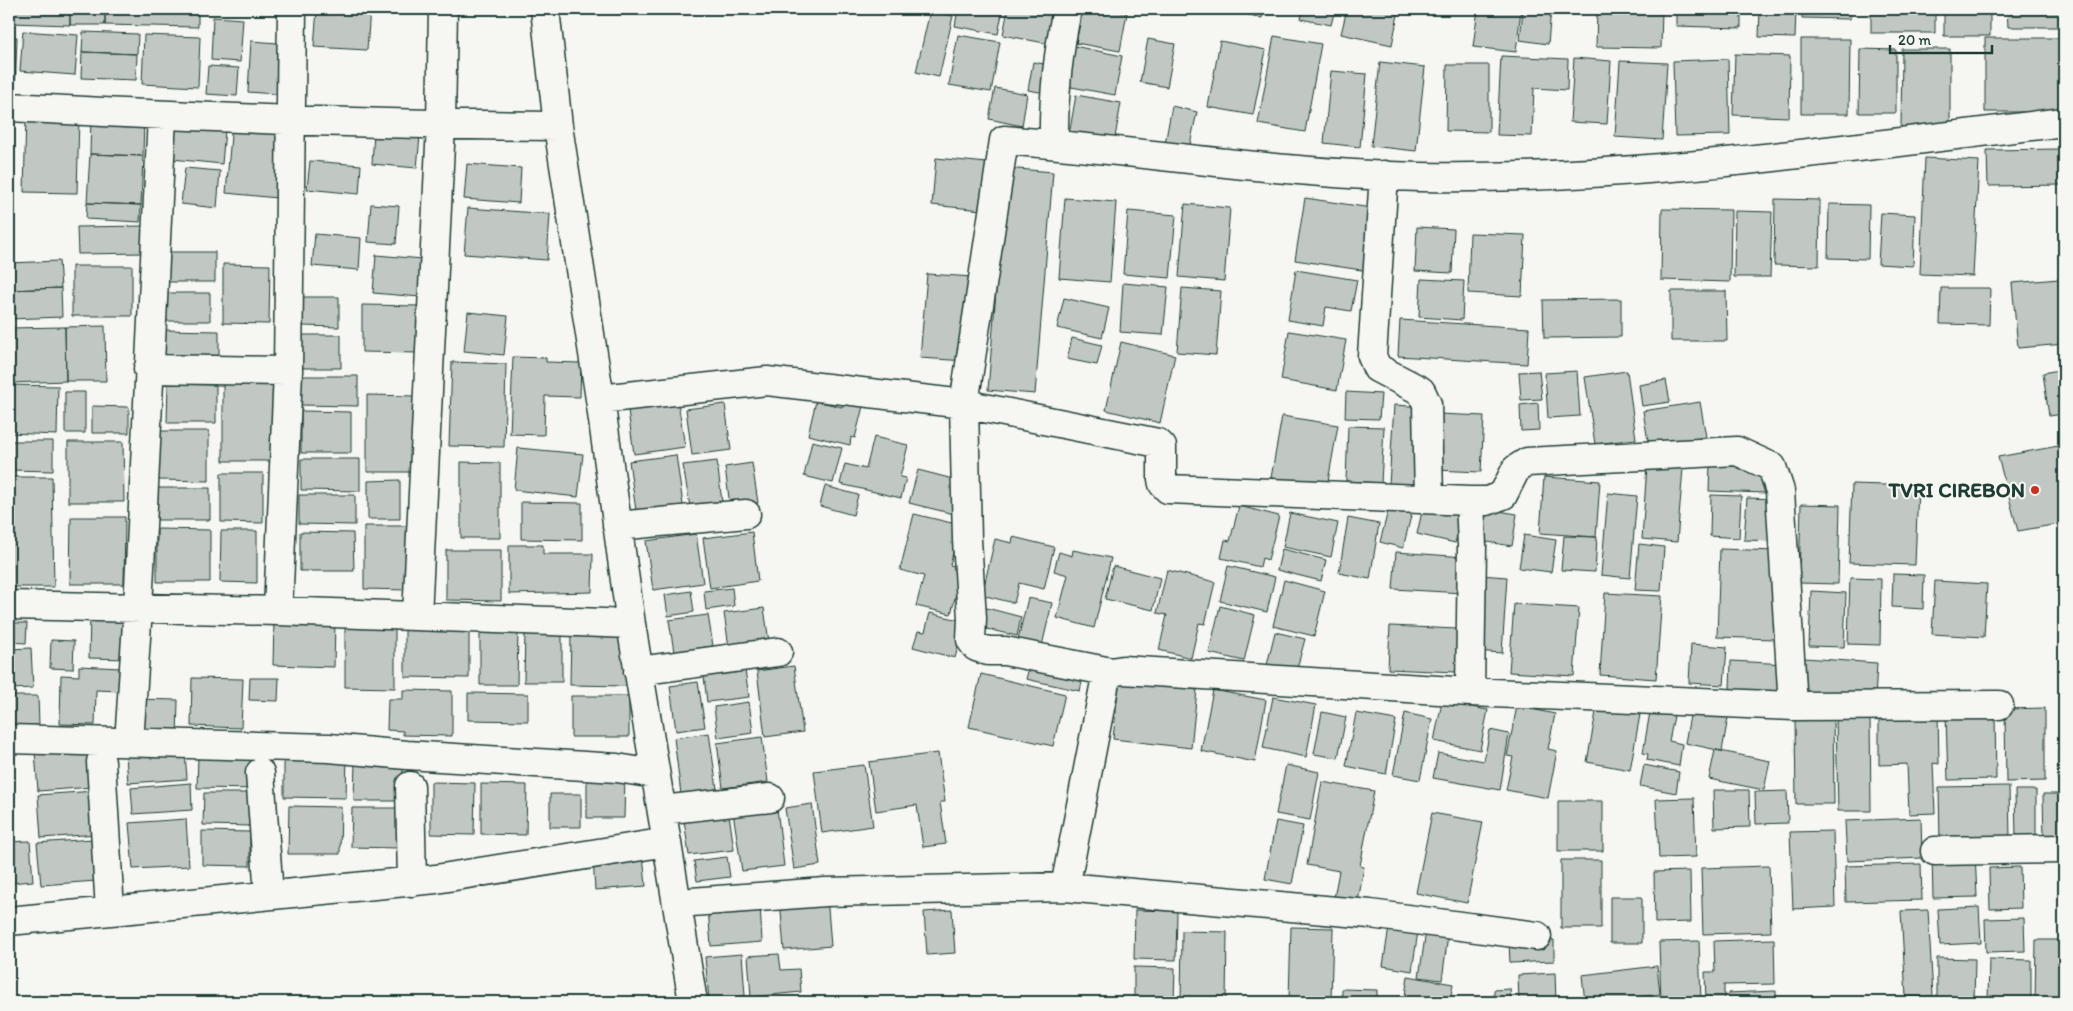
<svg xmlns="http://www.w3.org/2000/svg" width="2073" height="1011" font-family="Itim,sans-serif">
<rect width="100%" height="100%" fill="#f6f6f2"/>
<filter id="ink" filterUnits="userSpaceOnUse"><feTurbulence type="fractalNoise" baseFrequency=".02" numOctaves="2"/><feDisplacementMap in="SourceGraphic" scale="10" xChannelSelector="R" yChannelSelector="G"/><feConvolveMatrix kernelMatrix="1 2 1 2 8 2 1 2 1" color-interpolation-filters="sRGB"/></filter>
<g filter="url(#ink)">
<!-- building -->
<path fill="#c1c8c3" stroke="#1f3d34" d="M11,9H70V25L11,23Z
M70,9H105V25H70Z
M105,9H198V27L105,25Z
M317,9H370L367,50L314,47Z
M958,9H1003L998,34L955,26Z
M1008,9H1042L1062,12L1055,45L1003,35Z
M1083,9H1105L1127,13L1120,51L1076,43Z
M1233,9H1264L1262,18L1232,11Z
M1303,9H1335L1331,25L1301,19Z
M1347,9H1399L1392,45L1341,34Z
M1478,9H1521L1516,52L1473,47Z
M1523,9H1551L1548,44L1520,40Z
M1597,9H1662L1661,48L1596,47Z
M1676,9H1741V28L1676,26Z
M1760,9H1796L1795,38L1759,37Z
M1802,9H1850V19L1802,18Z
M1871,9H1935V33H1871Z
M1944,9H1990V36H1944Z
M2007,9H2064V27H2008Z
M930,11L953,16L939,77L916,72Z
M213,17L243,19L240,62L211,60Z
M23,31L78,35L75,75L20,71Z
M83,32L138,34L137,54L82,52Z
M144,35L200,37L198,87L142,84Z
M958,35L1000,42L991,92L949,85Z
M1274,36L1321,44L1305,132L1258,124Z
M9,37H17L15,92H9Z
M1985,38H2064V112H1985Z
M1148,39L1175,44L1167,87L1140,82Z
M1801,39H1850L1849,114H1801Z
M251,41L291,44L288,95L248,92Z
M1220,41L1266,50L1253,115L1208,107Z
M1074,46L1122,56L1115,95L1066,86Z
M1860,49L1896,50V113H1859Z
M1902,49H1950V128H1901Z
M82,52L137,54L136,80L81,78Z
M1735,54L1790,56L1789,117L1733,115Z
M1501,56L1568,59L1567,90L1534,88L1532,136L1497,135Z
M1574,58L1611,61L1607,124L1570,122Z
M1728,59L1730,135L1675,136L1673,61Z
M1620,61L1667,63L1662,140L1615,137Z
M1033,62L1055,66L1051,94L1028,90Z
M1380,62L1425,67L1416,151L1371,146Z
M1447,65H1489V132L1446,131Z
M208,66L239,68L237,96L206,94Z
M1331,71L1367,74L1360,147L1324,143Z
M995,88L1027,94L1022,126L989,119Z
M1076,95L1121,103L1114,143L1069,135Z
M1172,106L1197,112L1189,149L1165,144Z
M26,116L79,117L77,193L24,192Z
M91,116L144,118L143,156L90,154Z
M232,124L283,128L277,198L226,193Z
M175,126L225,130L222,164L172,159Z
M374,132L420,136L417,168L372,164Z
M2063,149L2064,185L1988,186L1987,150Z
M90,154L143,156L141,205L87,203Z
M936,158L987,163L982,210L932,205Z
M1925,158L1979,161L1973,276L1920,274Z
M310,161L361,165L359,194L307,189Z
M467,164L521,168L519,203L464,199Z
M185,168L220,171L217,208L181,204Z
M1006,168L1053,172L1035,394L988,390Z
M1065,198L1116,202L1110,282L1059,278Z
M1305,198L1378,209L1368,271L1295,260Z
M1775,199L1820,200L1819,266L1774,265Z
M87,203L141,205L140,222L86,219Z
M371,204L399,206L396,244L368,242Z
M1185,204L1230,208L1224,281L1179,277Z
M1829,204L1869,205L1868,259L1828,258Z
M468,208L550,214L547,260L464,254Z
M1662,209L1731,210L1730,282L1661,280Z
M1128,211L1176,215L1170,278L1123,274Z
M1735,211L1772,212L1770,277H1734Z
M1881,213L1915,215L1913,266L1878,264Z
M144,226L145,253L78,254L77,227Z
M1417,227L1454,229L1452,273L1415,271Z
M1470,233L1525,235L1522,296L1468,293Z
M315,234L361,238L359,270L312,266Z
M168,252H215V282H167Z
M376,255L423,259L420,297L373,293Z
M59,261L61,288L9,290V263Z
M223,264L270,265L269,324L223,323Z
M72,266H132V316H72Z
M1296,270L1357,280L1351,311L1326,307L1323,326L1288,320Z
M927,274L973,277L966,361L920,358Z
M1421,279L1464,281L1462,320L1419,317Z
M2059,279L2064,344L2018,348L2012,283Z
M1123,283L1168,287L1163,335L1120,332Z
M61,288L62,317L10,319L9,290Z
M1182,288L1221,291L1216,355L1177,352Z
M1941,288H1990L1989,325L1940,324Z
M1671,291H1726L1727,341H1671Z
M160,293H210V321H159Z
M303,297H339V327L303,326Z
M1064,298L1109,308L1102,338L1057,328Z
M1621,299V337L1544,338L1543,300Z
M362,305L420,306V353L362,352Z
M468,312L508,316L504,355L464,351Z
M1400,320L1529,328L1527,364L1398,356Z
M105,326L106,381H66L65,327Z
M65,327L66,381L9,383V328Z
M161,330L219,331V368H161Z
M1289,331L1346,340L1337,390L1281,380Z
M300,335H341V368H300Z
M1072,338L1102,345L1097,365L1067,359Z
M1121,342L1175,355L1160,423L1106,410Z
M513,357L546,358V362L581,363L580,397L545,396L544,435L510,434Z
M452,362L506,364L504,447L449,446Z
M2064,369V414L2049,416L2043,373Z
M1539,371L1542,399L1521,400L1519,372Z
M1577,371L1580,416L1548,418L1545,373Z
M1627,371L1636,439L1595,444L1585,377Z
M299,376H358V406L299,405Z
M1666,380L1670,402L1642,406L1639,385Z
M168,384L216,385V423H167Z
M223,384L273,385L272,461H223Z
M9,385L58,386L57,435L9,433Z
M65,392H85V433H65Z
M1346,392L1381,394L1379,419L1345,418Z
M845,393L865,398L855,438L851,437L850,445L808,435L816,401L842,407Z
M367,395L415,396V472H367Z
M677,396L685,447L634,454L627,403Z
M1700,402L1706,437L1649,447L1643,411Z
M1538,403L1539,430L1521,431L1520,405Z
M725,404L731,450L692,455L686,409Z
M1394,405L1425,407L1421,487L1389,485Z
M92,406L129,407V433H92Z
M301,411L351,412V453H301Z
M1438,414L1484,416L1481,472L1435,470Z
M1282,416L1338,425L1327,487L1271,478Z
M1348,426L1384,427L1381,483L1346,481Z
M158,431H209V481L158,480Z
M874,437L908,445L900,477L906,478L901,498L840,484L845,464L866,469Z
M10,441H53V471L10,470Z
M812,441L842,448L833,483L804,476Z
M68,442H123L124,502H68Z
M2064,445V523L2018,531L1998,457Z
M518,448L583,454L578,497L514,490Z
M676,455L684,512L637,518L629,461Z
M301,459H360V491L301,490Z
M717,461L722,502L690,507L683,465Z
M461,462L500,463V538H461Z
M752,463L758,503L730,506L725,467Z
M1647,465L1683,468L1677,542L1642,539Z
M1710,465L1767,468L1766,493L1709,491Z
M918,470L961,481L954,514L909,503Z
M221,473H263V523L221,522Z
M9,477H52L54,587H10Z
M1544,477L1600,481L1596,537L1540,533Z
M400,480V519H368V481Z
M1852,484L1918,486L1915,565L1849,563Z
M825,486L858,495L853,515L820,506Z
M157,488H210V520H157Z
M1608,493L1637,496L1630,578L1601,575Z
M299,495H355V525L299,524Z
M1711,495L1741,496L1739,538L1710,536Z
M1747,498L1777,499L1775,541L1744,540Z
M521,502L582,503V540L521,539Z
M1801,504L1840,505L1838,584L1799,583Z
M1239,506L1279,516L1268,560L1262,558L1260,567L1221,558L1225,540L1230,541Z
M1389,507L1412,512L1403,548L1380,542Z
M1423,507L1462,515L1455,543L1417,534Z
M1486,509L1517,514L1512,546L1481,541Z
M1290,513L1338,523L1331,557L1283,547Z
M914,514L960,525L950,565L962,568L951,614L916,606L924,576L900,570Z
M71,517H125L124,584H70Z
M1348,518L1379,524L1370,579L1339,573Z
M364,526H408V590L364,589Z
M157,529L210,530V582H157Z
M221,531H257V583L220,582Z
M300,532L353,533L354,571H300Z
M752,532L758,581L710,588L703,538Z
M696,534L703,583L653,590L646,541Z
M1524,535L1556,540L1551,572L1519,568Z
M1564,536L1597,537L1595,572L1561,570Z
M1013,537L1054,547L1044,589L1019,583L1014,603L982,595L995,539L1012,543Z
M1639,544L1664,547L1661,591L1635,590Z
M509,545H543V554H593L592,592L509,594Z
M1282,549L1326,560L1321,581L1277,570Z
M1720,549L1777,551L1774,639L1717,637Z
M446,550H501V601L446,600Z
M1073,550L1111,558L1094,628L1057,618L1068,575L1054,571L1059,552L1072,556Z
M1396,552L1465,557L1463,593L1393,589Z
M1113,566L1160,578L1153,610L1105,599Z
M1228,566L1275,577L1267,612L1220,601Z
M1167,570L1215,582L1205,624L1199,623L1191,658L1159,650L1167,615L1157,613Z
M1893,574L1924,575L1923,609L1892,607Z
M1480,575L1507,577L1502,653L1475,651Z
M1850,578L1881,579L1880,645L1848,644Z
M1284,580L1325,591L1314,636L1273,626Z
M1935,581L1987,584L1984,637L1932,634Z
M732,588L734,606L706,610L704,591Z
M691,591L694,612L668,616L665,595Z
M1811,591L1846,593L1844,647L1809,646Z
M1605,593L1662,596L1656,679L1600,675Z
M1028,598L1052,603L1041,650L1017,643Z
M1514,604L1579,608L1574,676L1509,672Z
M1220,606L1255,615L1244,661L1209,653Z
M983,607L1021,617L1017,636L978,627Z
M764,608L769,642L729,647L724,613Z
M930,613L967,622L961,648L958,647L955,658L913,647L918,631L925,632Z
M90,615L130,616L128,659L89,658Z
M708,615L713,646L674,652L669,620Z
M274,619L335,621L334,667L273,665Z
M345,621H395V688L345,687Z
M9,623H27L26,643L9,642Z
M1390,626L1457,629L1456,672L1388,669Z
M480,628L518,629L517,685H480Z
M405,629L469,630V678L405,677Z
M525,631H562V682H524Z
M1275,632L1305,639L1296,672L1267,665Z
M571,636H627V686L570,685Z
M51,640L74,641L73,669L50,668Z
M1691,644L1727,647L1724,685L1689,683Z
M31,648L33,688L11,689L10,649Z
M1804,658L1877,663L1875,700L1801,695Z
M1031,660L1084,673L1080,691L1026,679Z
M1731,661L1787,664L1785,693L1730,689Z
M79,666L120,668V691L96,690L95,725L60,724L61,675L79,676Z
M794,666L803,732L765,737L757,671Z
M745,670L749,697L707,702L704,676Z
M981,674L1065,694L1053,746L969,727Z
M192,678L243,679L241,728L191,726Z
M250,678H279L278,701L249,700Z
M1119,681L1197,690L1191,748L1113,739Z
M698,682L705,727L676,731L670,686Z
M403,690L452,691V736L403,735V731L387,730L388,699H403Z
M1213,690L1266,700L1255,762L1201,751Z
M468,693L528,694V721L468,720Z
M9,696H38L39,725L9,726Z
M571,696H629V737H571Z
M1273,697L1316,705L1306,757L1263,748Z
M133,699L178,700L177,737L132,736Z
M1598,701L1641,709L1630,770L1587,762Z
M749,702L753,733L718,738L714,707Z
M1442,702L1488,710L1480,750L1434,741Z
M1692,705L1729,712L1722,751L1685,743Z
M1517,706L1555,714L1548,749L1557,751L1548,798L1506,790L1513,757L1507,756Z
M1651,706L1675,711L1669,741L1682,744L1679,766L1647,760L1648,754L1643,753Z
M2045,708V781L2006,782L2005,709Z
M1322,712L1346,717L1338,758L1314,754Z
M1356,713L1396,720L1386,774L1346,766Z
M1405,713L1432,719L1420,780L1393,775Z
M1938,714L1939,764L1933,763L1935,813L1909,814L1907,764L1879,765V715Z
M1795,715H1833L1834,804H1796Z
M1995,715L1996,779L1948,780L1946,716Z
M1836,717H1870L1871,811H1838Z
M1490,730L1509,734L1500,790L1433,778L1438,753L1484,761Z
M709,733L717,789L681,794L674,738Z
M762,737L768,782L723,788L717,743Z
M90,748L93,787L38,791L35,752Z
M2064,748V781H2058V749Z
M1715,750L1770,761L1764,790L1709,779Z
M185,752L187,779L128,783L126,756Z
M284,753L347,754L346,798L284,797Z
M938,753L945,802H940L946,844L923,847L917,805L876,811L869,762Z
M198,756H259V789L197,788Z
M355,760L403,761V801H354Z
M864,765L873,826L822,833L814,771Z
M1286,765L1319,772L1310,820L1276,814Z
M1644,765L1679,772L1676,793L1640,786Z
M587,774L625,775L624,818H587Z
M431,782L475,783L474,835L431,834Z
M1322,782L1374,791L1360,866L1364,867L1358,902L1334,898L1339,871L1307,865Z
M191,783L192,810L133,814L131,788Z
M481,784L527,785L526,835L481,834Z
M2009,786L2010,841L1940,842L1939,787Z
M1713,790H1749L1750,827L1714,828Z
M2015,790H2036V837H2016Z
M95,791L98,834L41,838L38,795Z
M1787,791L1788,823L1756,824L1755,792Z
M204,793H255L254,826L203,825Z
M550,794H581V827H550Z
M2043,794H2064V838L2044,839Z
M1694,798L1696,857L1659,858L1656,799Z
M776,800L784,866L742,871L732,806Z
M1558,801H1603V851H1558Z
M812,804L820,865L794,869L785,808Z
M289,806L341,807L340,854H288Z
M352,808H398V848L351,847Z
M1432,813L1483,822L1467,903L1416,893Z
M729,814L734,850L689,855L684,820Z
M1921,818L1922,858L1847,861L1845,821Z
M186,819L189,866L133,869L129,823Z
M1276,821L1303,826L1292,884L1265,879Z
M202,831L250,832V866L202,865Z
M1833,831L1835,907L1793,909L1790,832Z
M93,839L96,881L41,885L37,843Z
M30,841L33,881L9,883V842Z
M1975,853L1977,897L1933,898L1932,854Z
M643,855L646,886L595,890L593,858Z
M727,857L730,877L697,881L694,861Z
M1561,860H1601V928H1561Z
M1921,864L1922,900L1846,902L1845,866Z
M1769,866L1771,932L1703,934L1701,868Z
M2020,867L2021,908L1990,909L1989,868Z
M1690,871L1691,922L1655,923L1654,872Z
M827,896L831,946L784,950L780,899Z
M1610,897H1642V943H1610Z
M760,904L762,942L711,946L708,908Z
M1979,907L1981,943L1940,945L1938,909Z
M952,910L955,953L927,955L924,912Z
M1135,910L1177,911L1176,960L1134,959Z
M1928,910L1933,996L1906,997L1901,911Z
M2024,918L2025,951L1986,952L1985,919Z
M1427,924L1449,927L1442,980L1419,977Z
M1291,927L1333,928L1331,1001L1289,1000Z
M1389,927L1418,931L1412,971L1383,966Z
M1182,931L1227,932L1226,1002H1181Z
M1774,939L1775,984L1724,985V1002H1706L1705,972H1715L1714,941Z
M1554,940V961L1510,963L1509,942Z
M2036,940H2064V1002H2035Z
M1699,941L1701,1002H1661L1659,942Z
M742,954L745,996L709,999L705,957Z
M779,954L781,970L799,969L801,992L751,997L748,956Z
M1937,958L1975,959L1974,1002H1937Z
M1989,959L2031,960V1002H1988Z
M1657,966L1660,994L1639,997V1002H1609V1000L1585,1002L1582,975Z
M1134,967L1175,968L1174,1002H1134Z
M1555,973L1556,1002H1519L1518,975Z
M1408,976L1453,984L1450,1002H1404Z
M1342,989L1377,990V1002H1342Z
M1510,989L1511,1002H1494V990Z
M1776,991V1002H1728V993Z
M1868,999V1002H1836V1000Z"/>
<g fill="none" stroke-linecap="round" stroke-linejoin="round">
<defs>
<path id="minor" d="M545,9L558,126L600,399L631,624L693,1002
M9,107C192,117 375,125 558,126
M1054,144C1053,98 1058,53 1067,9
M1384,175L1372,356L1377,368L1421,391L1427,404L1429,499
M148,369L288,371
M600,399L767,381L964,404L1158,443L1162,447V479L1163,484L1168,489L1470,501L1472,546L1470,692
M1470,501H1487L1503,495L1516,469L1527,462L1737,451L1772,467L1780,491L1793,706
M617,526L746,514
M9,605L278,611L631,624
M278,611L288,371L292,9
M417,616L441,125L443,9
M638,671L778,652
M1999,705L1793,706L1470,692L1123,670L1111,672L1005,651H988L976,647L971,640L972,618L967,540L964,404L1004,140C1143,151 1280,174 1420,177C1636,181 1850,147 2064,122
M9,739L329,748L407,755L617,768L655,774
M129,742L138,608L162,116
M101,762L110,911
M260,773L269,895
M410,786L412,882
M662,810L770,798
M1935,851L2064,849
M1065,887L1370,914L1537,936
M678,903L825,892L1065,887L1105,682L1111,672
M9,921L436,879L667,842"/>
</defs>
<!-- minor casing -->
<use href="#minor" stroke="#1f3d34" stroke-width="31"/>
<!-- minor -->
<use href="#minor" stroke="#f6f6f2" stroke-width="28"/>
</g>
</g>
<!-- markers -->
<circle fill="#c8321e" stroke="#f6f6f2" stroke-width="2" cx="2035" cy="490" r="5"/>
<g text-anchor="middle" stroke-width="4" stroke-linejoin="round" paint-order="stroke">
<!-- poi labels -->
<g font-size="21" font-weight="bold" fill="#1f3d34" stroke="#f6f6f2" text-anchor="end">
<text x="2025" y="497">TVRI CIREBON</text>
</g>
</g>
<!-- margin -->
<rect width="2073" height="1011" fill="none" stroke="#f6f6f2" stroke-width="30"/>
<rect x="15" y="15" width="2043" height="981" fill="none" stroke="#1f3d34" stroke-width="2" filter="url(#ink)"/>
<!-- scale -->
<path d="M1890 45v8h102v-8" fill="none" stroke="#1f3d34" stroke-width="2.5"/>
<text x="1898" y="45" font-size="15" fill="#1f3d34" stroke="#f6f6f2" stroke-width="4" paint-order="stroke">20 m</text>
</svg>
